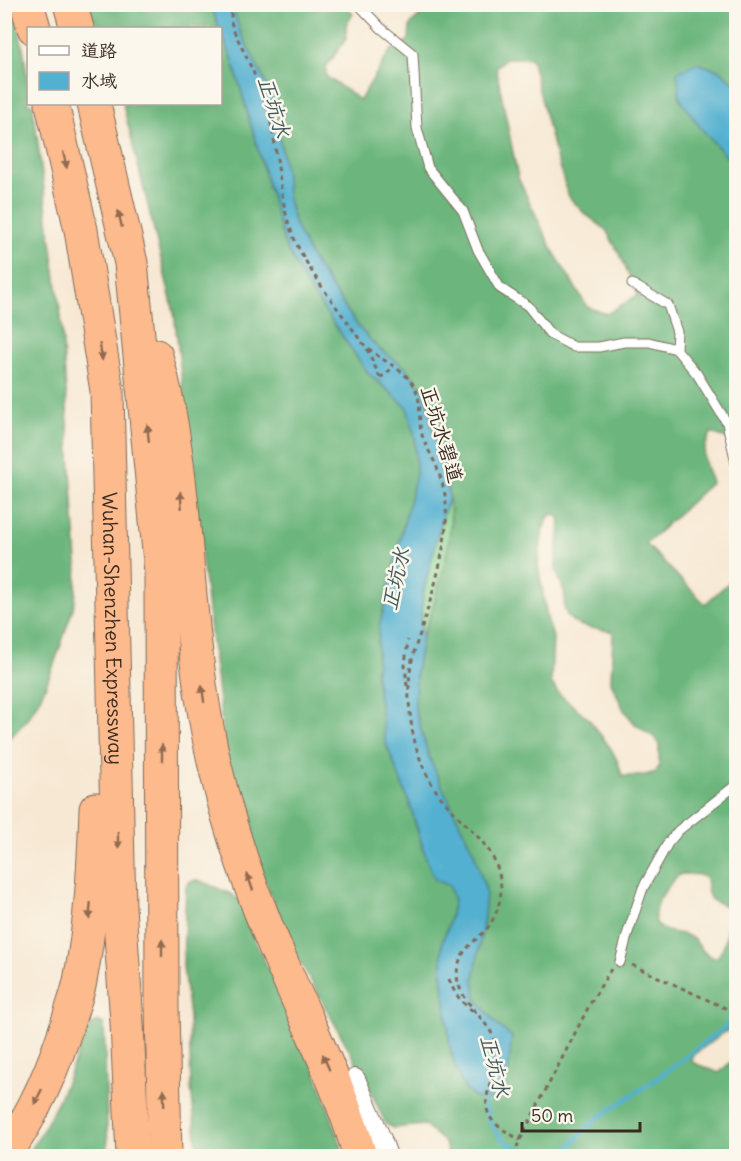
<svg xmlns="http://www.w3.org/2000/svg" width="741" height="1161" font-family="Delius,'LXGW WenKai TC',sans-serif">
<rect width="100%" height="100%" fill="#fbf7ec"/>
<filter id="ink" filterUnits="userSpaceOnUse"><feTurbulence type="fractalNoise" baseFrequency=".0167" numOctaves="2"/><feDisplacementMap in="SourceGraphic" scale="12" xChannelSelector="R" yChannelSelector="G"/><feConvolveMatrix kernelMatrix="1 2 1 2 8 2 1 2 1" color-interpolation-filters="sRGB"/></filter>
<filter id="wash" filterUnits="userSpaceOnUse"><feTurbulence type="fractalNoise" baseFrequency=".008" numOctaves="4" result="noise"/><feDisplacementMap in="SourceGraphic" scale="24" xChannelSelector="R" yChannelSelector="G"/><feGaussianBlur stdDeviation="1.35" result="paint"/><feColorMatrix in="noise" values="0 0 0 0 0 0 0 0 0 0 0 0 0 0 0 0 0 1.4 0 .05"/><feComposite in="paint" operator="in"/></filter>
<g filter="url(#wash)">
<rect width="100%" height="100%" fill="#f7e8d3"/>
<!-- green -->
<path fill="#86d493" stroke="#607f58" stroke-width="1.5" d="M449,498C456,542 438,596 422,638C421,623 421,609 423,595C427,562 439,529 449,498Z"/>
<!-- forest -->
<path fill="#6cb67d" stroke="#54704e" stroke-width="1.5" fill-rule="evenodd" d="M10,4C23,35 28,70 28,104H32L33,107L61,316L77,563C76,575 77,588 75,600C73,611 68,622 65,632C52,671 39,716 5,741L4,5Z
M82,5H213L212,8L219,28H94Z
M236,5H345L353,14L346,25V39L326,67V76L360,100L390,51L409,40L410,25L426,10L435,5H736V85L721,71L727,155L736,167V441L711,433C700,452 704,463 712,482L646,544L705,604L736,576V1025L725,1032L692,1056L691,1059L694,1063L719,1073L736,1057V1156H448L445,1143L424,1125L393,1128L386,1124L361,1071L287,938L229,785L202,559L174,312L123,104H220L221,33L232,58L285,245L305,282L368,373L407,407L415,437L416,474L379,628L376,675L385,741L409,802L427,861L449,885L454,900L448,927L442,942V973L450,1049L457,1069L465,1089L475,1098L496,1099L512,1037L496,1024L476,998L474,979L484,918L439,780L428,754L415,709L416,672L422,638L430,617L443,571L447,553L451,524V511L443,460L431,425L429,406L422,389L405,367L379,349L359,328L312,259L296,227L287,197L286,175L276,118L269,90L239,29L235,14ZM507,58H531L554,150L569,197L584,213L606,230L621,257L638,295L607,314L587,307L552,249L518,178L496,67ZM553,514L559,517C562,534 555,551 556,569C557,577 562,583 564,591C566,597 563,604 565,610C570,629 596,628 613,632L611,682L624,710L635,724L655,738L659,745V766L656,772L642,776H622L618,762L611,749L588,718L558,693L551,682L553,637L547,618L538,565L543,529L549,516ZM681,874C690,875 700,872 706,879C709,897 705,900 726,906L730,911C726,926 728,947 716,958C703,957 701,945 692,938C683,932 670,934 661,928C643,917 669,881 681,874Z
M198,880L231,894L241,902L254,939L310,1056L345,1156H198L191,1087L189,1017L183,966L186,887L190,881Z
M97,1021L104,1024L108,1156H25C55,1119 69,1072 88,1029Z"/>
<!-- water -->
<path fill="#52b0d0" stroke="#466d77" stroke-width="1.5" d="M213,5H236L235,14L239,29L269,90L276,118L286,175L287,197L296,227L312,259L359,328L379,349L405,367L422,389L429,406L431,425L443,460L449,498L440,526L423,594L421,613L422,638L416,672L415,709L428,754L439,780L474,853L486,891L484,918L474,979L476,998L496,1024L512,1037L508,1074L496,1099L475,1098L465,1089L456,1069L450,1048L442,972V942L448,927L454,900L449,885L436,881L427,861L409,802L385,741L376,675L379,628L416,474L415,437L407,407L368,373L305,282L285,245L232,58L221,33L220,28H219L212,8Z
M697,63L721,71L736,85V167L700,127L680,99L677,72Z"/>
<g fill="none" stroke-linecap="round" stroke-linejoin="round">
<!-- stream -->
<path stroke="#52b0d0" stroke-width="4.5" d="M482,1094C493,1144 508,1149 555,1156
M558,1156L566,1152L579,1136L595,1120L655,1080L726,1027L736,1009"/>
</g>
</g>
<g filter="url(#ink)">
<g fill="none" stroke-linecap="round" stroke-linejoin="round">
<defs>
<path id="lane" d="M358,4L381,28L413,54L417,128L428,168L463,211L478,250L500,288L528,306L550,334L574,347H599L624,342H649L676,349L697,374L727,423L736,463
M632,284L668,305L677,332L676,349
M620,962L628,932L643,888L668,843L679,830L736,785"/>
<path id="street" d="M355,1079L381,1139L387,1156"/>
<g id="highway">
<path d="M27,4L34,28"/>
<path d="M70,4L77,28"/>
<path id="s1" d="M52,104L81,230L107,391L119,907L127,1023L133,1156"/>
<path d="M94,104L131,263L161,572L162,1006L165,1156"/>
<path d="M156,356C174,419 180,483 186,549C192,623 199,701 217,774C232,838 255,902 282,963C309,1027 341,1089 360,1156"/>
<path d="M4,1156C35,1113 56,1063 71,1012C74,1002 78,992 80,981C91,925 94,867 96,809"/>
</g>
</defs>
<!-- lane casing -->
<use href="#lane" stroke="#7d6c5d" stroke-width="11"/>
<!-- street casing -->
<use href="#street" stroke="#7d6c5d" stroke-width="22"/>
<!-- highway casing -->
<use href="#highway" stroke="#7d6c5d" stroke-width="35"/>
<!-- path -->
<path stroke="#7d6c5d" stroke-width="3" stroke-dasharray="4.5 4.5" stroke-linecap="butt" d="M231,4V22L234,31C248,61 264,91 271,124C280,164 279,208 297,245C311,273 330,299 349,324C355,332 360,342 368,348C383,362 405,369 415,388C422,401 418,417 421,431C424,444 431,454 436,465C440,475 443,485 445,495C451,535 435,586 423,624C419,638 413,651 411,666C407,689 409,711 413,734C418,758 428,782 444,801C468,830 499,847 501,888C501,904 494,922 483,933C471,944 461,951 458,967C452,993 479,1012 491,1032C507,1061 477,1095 490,1117C496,1127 511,1134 520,1140
M367,349L382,382
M380,378L394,367
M407,686L405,665L408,640
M632,965L736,1013
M449,979C455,995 460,1001 474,1012
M513,1156L520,1140L590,1004L611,969"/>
<!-- lane -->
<use href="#lane" stroke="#fff" stroke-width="9"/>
<!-- street -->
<use href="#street" stroke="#fff" stroke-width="20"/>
<!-- highway -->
<use href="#highway" stroke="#fcba8d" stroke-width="33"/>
</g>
<!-- one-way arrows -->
<defs><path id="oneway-solid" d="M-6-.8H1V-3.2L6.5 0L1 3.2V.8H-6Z" transform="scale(1.5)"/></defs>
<g fill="#926b50">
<use href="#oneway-solid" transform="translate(65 160) rotate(77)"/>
<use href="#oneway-solid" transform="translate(120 219) rotate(-103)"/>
<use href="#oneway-solid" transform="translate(101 352) rotate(81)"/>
<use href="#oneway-solid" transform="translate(148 433) rotate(-96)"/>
<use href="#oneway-solid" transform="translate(181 500) rotate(-95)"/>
<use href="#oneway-solid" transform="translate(203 694) rotate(-98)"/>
<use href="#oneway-solid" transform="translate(162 753) rotate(-90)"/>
<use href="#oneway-solid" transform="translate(118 840) rotate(89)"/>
<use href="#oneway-solid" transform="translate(250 882) rotate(-109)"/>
<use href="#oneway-solid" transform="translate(90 911) rotate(95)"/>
<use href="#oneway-solid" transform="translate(162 948) rotate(-90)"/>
<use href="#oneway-solid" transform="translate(326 1062) rotate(-113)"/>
<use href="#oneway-solid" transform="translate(38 1097) rotate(116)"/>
<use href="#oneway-solid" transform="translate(164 1098) rotate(-91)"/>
</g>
</g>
<g text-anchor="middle" stroke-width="5" stroke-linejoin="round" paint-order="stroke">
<!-- street labels -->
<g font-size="20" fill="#3b2a1e" stroke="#fbf7ec">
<text transform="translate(442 434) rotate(73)" y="7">正坑水碧道</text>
<text dy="7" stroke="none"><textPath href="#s1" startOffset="530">Wuhan-Shenzhen Expressway</textPath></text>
</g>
<!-- water labels -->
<g font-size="21" font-style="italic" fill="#43595c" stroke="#fbf7ec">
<text transform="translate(274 107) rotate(73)" y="7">正坑水</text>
<text transform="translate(396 579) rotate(-77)" y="7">正坑水</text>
<text transform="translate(495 1066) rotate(76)" y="7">正坑水</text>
</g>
</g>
<!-- margin -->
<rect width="741" height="1161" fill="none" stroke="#fbf7ec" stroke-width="24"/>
<!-- legend -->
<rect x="27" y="27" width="195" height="78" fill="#fbf7ec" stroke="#aea59a" stroke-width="1.5"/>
<rect x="39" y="46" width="30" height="9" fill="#ffffff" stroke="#aea59a" stroke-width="1.5"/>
<text x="81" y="57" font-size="18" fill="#3b2a1e">道路</text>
<rect x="39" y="72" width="30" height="18" fill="#52b0d0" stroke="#aea59a" stroke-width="1.5"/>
<text x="81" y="87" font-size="18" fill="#3b2a1e">水域</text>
<!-- scale -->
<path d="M522 1122v9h118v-9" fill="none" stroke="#3b2a1e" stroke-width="3"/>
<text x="531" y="1122" font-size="18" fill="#3b2a1e" stroke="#fbf7ec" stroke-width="4.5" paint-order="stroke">50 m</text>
</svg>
